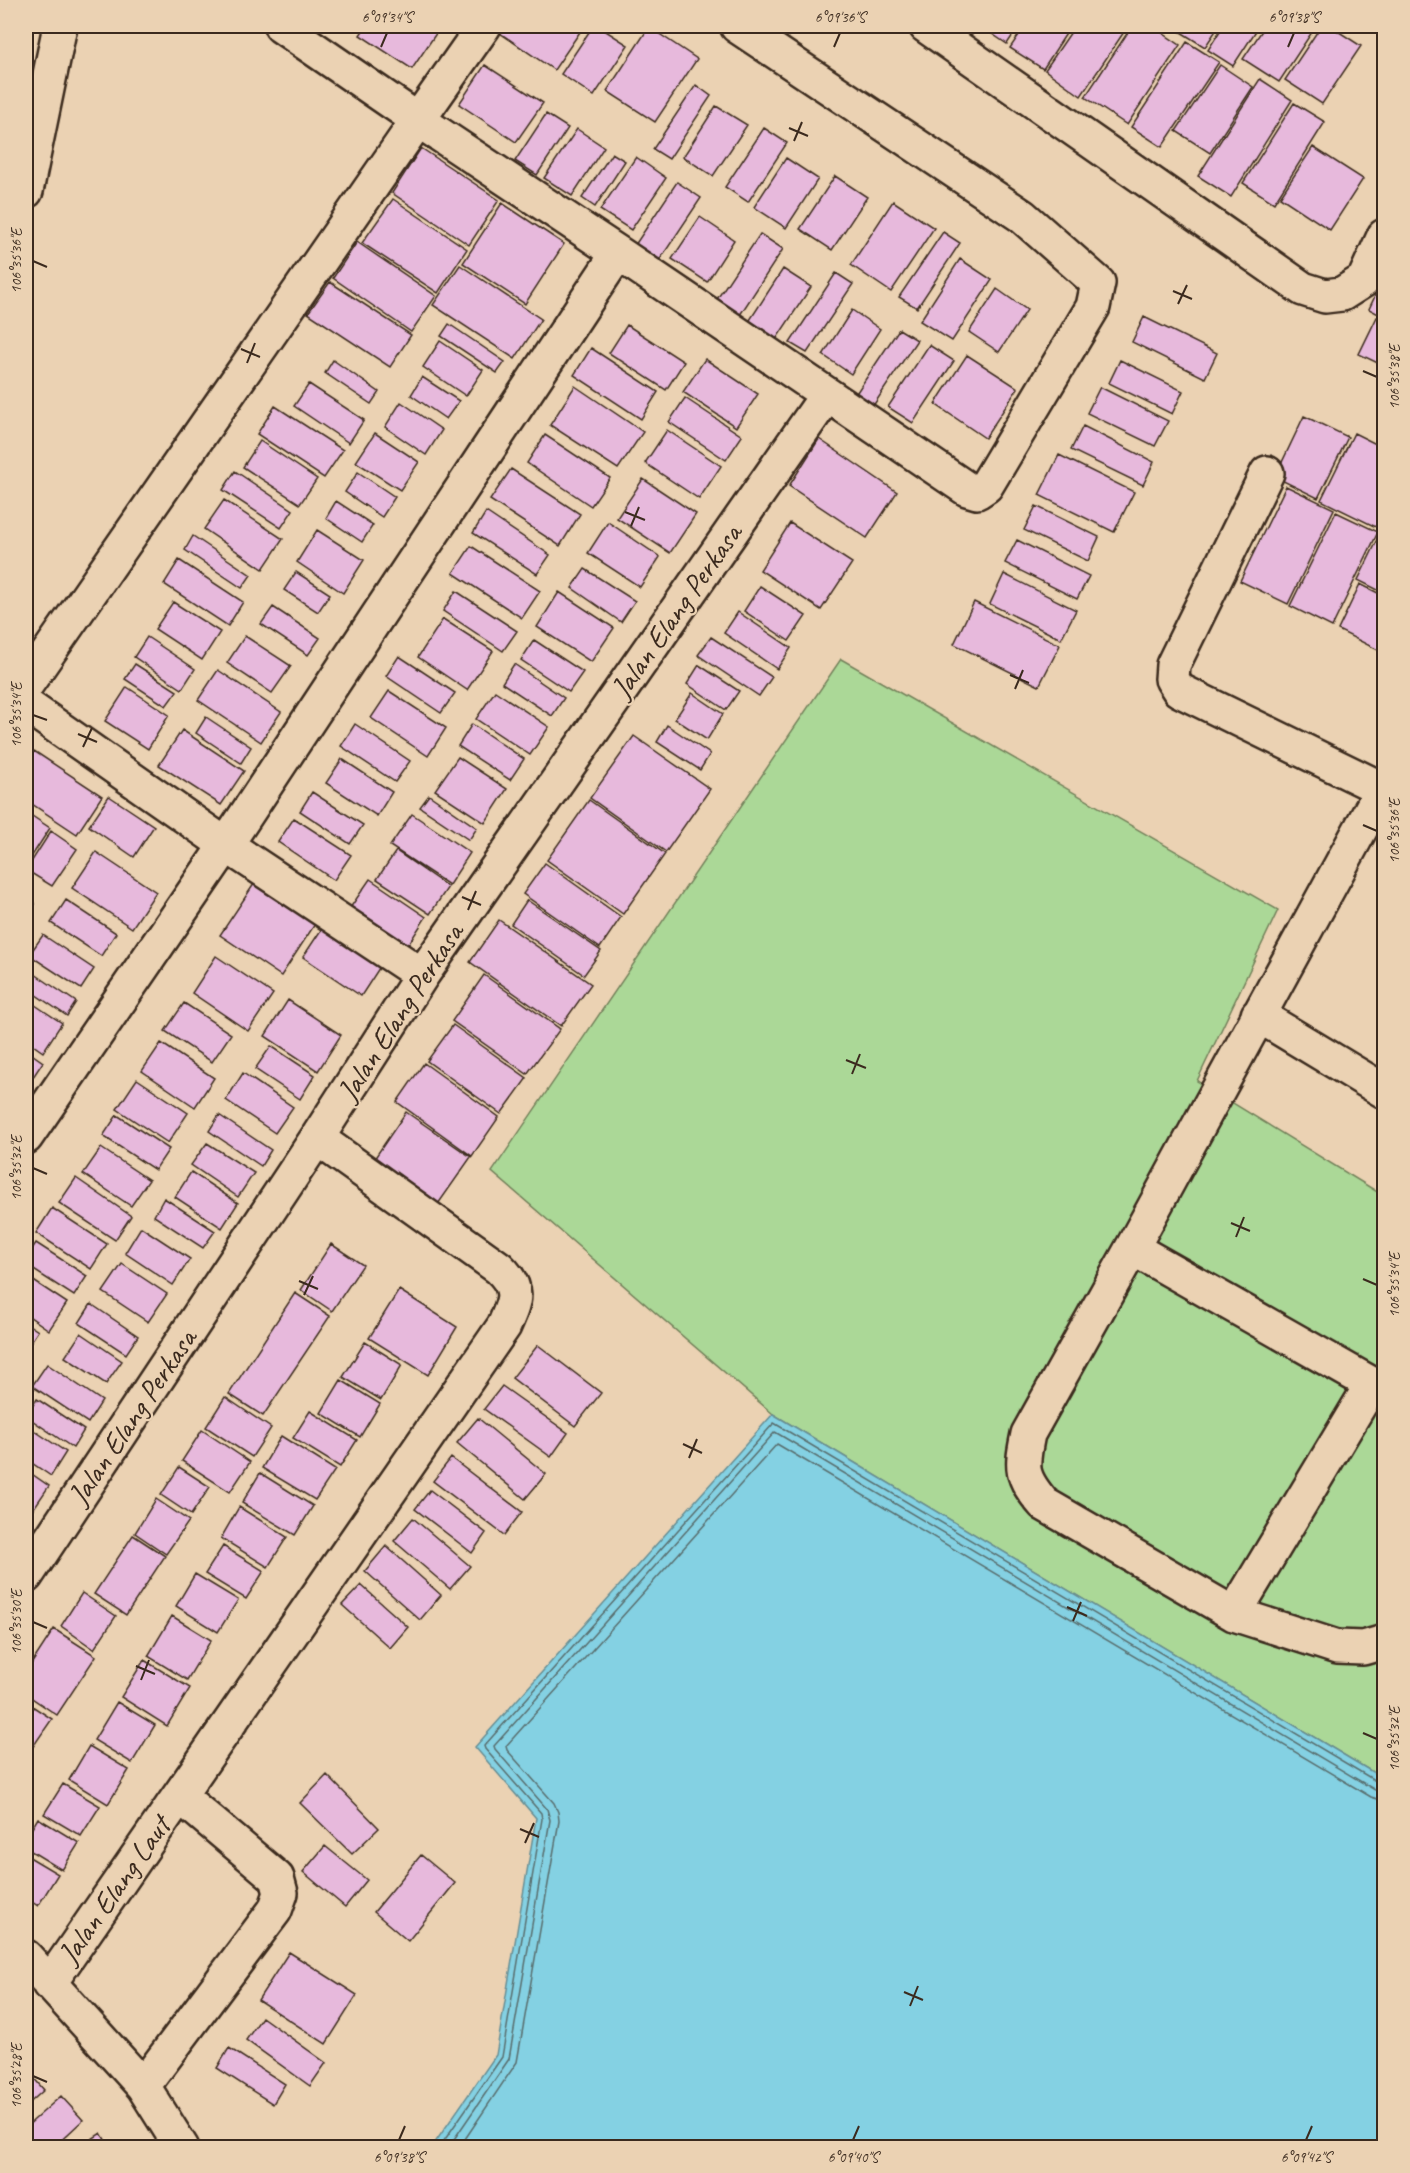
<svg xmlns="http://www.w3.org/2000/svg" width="1410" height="2173" font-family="Caveat,sans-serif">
<rect width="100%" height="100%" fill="#ebd2b3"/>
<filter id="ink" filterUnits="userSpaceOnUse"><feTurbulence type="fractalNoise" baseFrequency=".0167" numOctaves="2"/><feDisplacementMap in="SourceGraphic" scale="12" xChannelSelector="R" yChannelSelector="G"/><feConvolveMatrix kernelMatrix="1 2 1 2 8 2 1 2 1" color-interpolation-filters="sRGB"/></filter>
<g filter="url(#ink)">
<!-- green -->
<path fill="#abd897" stroke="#73815a" stroke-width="1.5" d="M841,659L1278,910L1197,1081L1384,1196V1779L773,1414L492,1172Z"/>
<!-- water -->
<path fill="#84d1e3" stroke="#678e94" stroke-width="1.5" d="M773,1414L1384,1779V2147H432L496,2055L536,1818L475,1747Z"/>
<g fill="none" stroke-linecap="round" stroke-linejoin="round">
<!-- shore -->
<path stroke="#586d6d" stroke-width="1.5" d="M439,2148L502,2057L542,1819L541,1813L485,1749L484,1746L774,1423L1379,1783L1384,1784
M448,2148L509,2059L550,1820L547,1809L495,1749L494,1746L775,1432L1375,1790L1384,1792
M459,2148L517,2062L559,1821L558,1812L554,1803L507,1750L506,1746L777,1444L1371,1797L1384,1801"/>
</g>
<!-- building -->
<path fill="#e7b9dc" stroke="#3b2a1e" stroke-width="1.5" d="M366,26H441L412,69L360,35Z
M501,26H584L554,70L497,31Z
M593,26H598L628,45L594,96L561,74Z
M987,26H1019L1007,44L985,29Z
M1025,26H1071L1043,69L1010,48Z
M1075,26H1128L1081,96L1045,70Z
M1132,26H1152L1180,45L1127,125L1085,97Z
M1179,26H1219L1205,47L1176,29Z
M1223,26H1259L1233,66L1208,50Z
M1265,26H1316L1279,82L1243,59Z
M1321,26H1330L1361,46L1322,104L1285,80Z
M649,27L697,59L655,122L607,91Z
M1187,42L1219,62L1162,147L1131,127Z
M485,65L543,103L516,142L459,104Z
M1220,65L1253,87L1210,153L1176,131Z
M1260,79L1292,100L1231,197L1198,176Z
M696,85L711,96L669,159L653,149Z
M1294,103L1325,122L1274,203L1243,183Z
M716,106L747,125L713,176L683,157Z
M546,114L568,128L537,175L515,161Z
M764,128L787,143L748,202L725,187Z
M577,129L604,147L572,196L544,178Z
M1313,147L1363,179L1330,230L1280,197Z
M421,148L499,200L469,245L392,193Z
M612,153L625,161L595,207L582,198Z
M636,157L666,178L631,230L600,210Z
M786,158L818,179L786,228L754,207Z
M835,176L867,197L832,250L800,229Z
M677,182L701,198L659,261L635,245Z
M393,199L467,249L438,293L362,243Z
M893,201L934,228L891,292L851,265Z
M502,203L564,244L525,304L463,263Z
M700,217L734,240L707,282L672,259Z
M943,232L960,243L917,308L899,297Z
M760,234L783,249L738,318L715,302Z
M357,242L436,296L411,332L333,278Z
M960,259L992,280L952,341L920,321Z
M460,265L541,319L515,359L433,305Z
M783,269L811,287L775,341L748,323Z
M836,273L853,284L807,353L790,343Z
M1384,277V317L1369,309Z
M330,282L411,335L390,367L308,313Z
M997,289L1027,310L999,352L969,332Z
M852,310L880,329L851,374L823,355Z
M1144,317L1217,353L1205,378L1132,342Z
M1377,317L1384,320V366L1359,354Z
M449,324L505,362L497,373L441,336Z
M627,325L684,362L666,390L609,353Z
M899,329L917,340L871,409L853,398Z
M440,341L483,370L466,396L423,367Z
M929,345L954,361L913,423L888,407Z
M591,348L658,392L641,419L574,375Z
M967,355L1018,388L985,438L935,404Z
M705,359L758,394L736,427L683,392Z
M333,360L379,392L371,404L325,373Z
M1120,360L1183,391L1172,414L1109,383Z
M422,377L459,401L446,419L411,395Z
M309,384L364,420L349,443L294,406Z
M575,386L643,432L618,469L550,425Z
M1100,387L1168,421L1155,446L1087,413Z
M685,398L742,436L726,460L669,422Z
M401,402L442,430L426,455L385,427Z
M275,406L343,450L324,478L257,434Z
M1304,416L1348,437L1318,498L1275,477Z
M1083,426L1154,462L1143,485L1071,450Z
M667,430L721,466L699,499L645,463Z
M375,433L419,462L400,490L356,462Z
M1354,433L1384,448V524L1382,530L1321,500Z
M545,435L610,478L591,506L527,463Z
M819,439L897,492L867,538L789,486Z
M260,441L317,479L300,504L243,467Z
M1059,455L1134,492L1114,532L1039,495Z
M511,469L580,514L560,546L490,500Z
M235,471L293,510L281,528L223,490Z
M358,472L395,497L382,517L345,492Z
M643,479L696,514L670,553L617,518Z
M1286,486L1334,509L1288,604L1240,581Z
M224,500L283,539L263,569L204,529Z
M336,501L373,525L362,542L326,518Z
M1036,506L1099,537L1088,561L1024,530Z
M486,512L550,555L537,574L473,533Z
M1336,512L1378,532L1332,627L1290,606Z
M608,522L660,557L640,587L588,553Z
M790,523L852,563L821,610L760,570Z
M317,530L364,560L343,593L297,562Z
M1381,533L1384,535V593L1358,580Z
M193,536L251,575L242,588L185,550Z
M1017,540L1089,576L1077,599L1005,563Z
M471,546L540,591L522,618L453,573Z
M179,560L243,602L228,626L164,584Z
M585,569L635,601L621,622L572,588Z
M296,572L330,594L318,612L284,590Z
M1004,574L1076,610L1061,639L990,604Z
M1360,584L1384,596V653L1338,630Z
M760,586L806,616L789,641L744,611Z
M456,591L517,631L503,651L443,611Z
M559,592L614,628L591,662L537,627Z
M173,602L220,632L202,660L155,629Z
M974,602L1060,645L1039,686L954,644Z
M273,607L320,638L308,655L261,624Z
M738,612L791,648L777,669L724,633Z
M443,619L493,651L467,690L418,657Z
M245,636L291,666L272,693L227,663Z
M147,637L195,669L182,689L134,657Z
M711,637L772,677L759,696L698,655Z
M534,640L583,672L569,692L521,660Z
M399,656L455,693L441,713L386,676Z
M135,664L177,691L166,706L125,679Z
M514,664L564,698L552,716L502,683Z
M699,665L739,691L726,710L687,684Z
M218,670L281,712L261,742L198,700Z
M127,687L169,715L148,749L105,721Z
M389,691L446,728L428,756L371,718Z
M495,691L549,727L530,755L476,719Z
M692,693L723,714L707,740L675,719Z
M206,717L251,747L241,763L196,733Z
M355,724L410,761L395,782L341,746Z
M472,724L524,759L510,780L458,746Z
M667,725L710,754L700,770L657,742Z
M182,730L244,771L221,805L159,765Z
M634,736L710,789L666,852L590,798Z
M34,751L102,796L77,834L26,800V763Z
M458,757L507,789L485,823L435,790Z
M342,759L392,792L377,816L326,783Z
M312,792L363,825L350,844L300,811Z
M429,795L477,828L469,840L420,807Z
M109,796L154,826L134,857L89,826Z
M589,800L665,854L623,914L547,860Z
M26,812L50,828L26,865Z
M412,814L470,853L449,885L390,846Z
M294,818L351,855L334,880L278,842Z
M51,831L77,849L52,886L26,870Z
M396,851L448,887L430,914L377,879Z
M96,852L156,892L132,928L72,888Z
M545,863L621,917L600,948L523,894Z
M258,878L319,918L281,976L220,935Z
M370,879L426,917L408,945L350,908Z
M26,898L35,904L26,919Z
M66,900L116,933L101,956L51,923Z
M527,900L601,951L584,975L511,924Z
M499,920L591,984L561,1026L470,962Z
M327,921L385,959L361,996L303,957Z
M43,935L94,969L81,989L29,955Z
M216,956L273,994L248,1031L192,993Z
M26,968L76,1002L67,1016L26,988Z
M484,975L560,1029L527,1074L452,1021Z
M26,999L62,1023L43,1052L26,1040Z
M288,1000L341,1035L318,1071L265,1036Z
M184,1003L231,1034L212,1062L165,1031Z
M453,1025L527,1078L501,1114L427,1061Z
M161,1043L214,1078L195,1107L142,1071Z
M271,1046L315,1075L300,1099L255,1069Z
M26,1050L43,1062L27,1086L26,1085Z
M424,1063L499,1117L472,1156L397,1102Z
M243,1073L293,1107L275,1133L226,1100Z
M137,1079L188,1113L168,1143L117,1109Z
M406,1112L471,1157L436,1207L372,1162Z
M117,1115L169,1149L155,1170L103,1136Z
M219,1115L271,1150L261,1166L209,1131Z
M207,1143L254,1173L238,1197L191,1165Z
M101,1148L149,1180L131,1206L83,1174Z
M191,1172L238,1203L222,1228L175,1197Z
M76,1178L131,1216L115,1240L59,1203Z
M164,1198L215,1231L203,1248L154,1216Z
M52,1208L107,1244L91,1269L36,1233Z
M141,1227L190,1259L173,1285L125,1253Z
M36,1243L87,1276L74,1296L26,1265V1258Z
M331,1244L363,1265L332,1311L301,1290Z
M122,1264L167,1294L148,1322L103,1292Z
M26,1276L67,1303L49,1330L26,1314Z
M399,1290L457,1327L428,1375L369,1338Z
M295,1293L330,1316L263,1416L229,1394Z
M91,1304L138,1336L126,1354L79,1323Z
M26,1323L38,1331L26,1349Z
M81,1333L122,1361L106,1384L65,1357Z
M365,1342L402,1365L381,1400L343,1377Z
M538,1345L601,1393L575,1426L512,1378Z
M47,1364L102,1401L88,1423L32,1386Z
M341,1380L380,1404L360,1437L321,1413Z
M502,1386L568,1433L551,1457L484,1409Z
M225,1397L271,1428L252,1457L206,1427Z
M37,1399L84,1430L73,1448L26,1416Z
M310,1411L357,1440L340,1467L293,1438Z
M478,1418L546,1474L525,1499L457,1443Z
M26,1425L66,1452L51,1476L26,1459Z
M202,1430L250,1462L230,1492L182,1461Z
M281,1436L335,1470L315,1500L262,1468Z
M451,1458L522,1512L504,1535L433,1481Z
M179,1467L210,1487L191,1515L161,1495Z
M26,1470L49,1486L32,1511L26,1506Z
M260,1473L313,1506L295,1535L242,1503Z
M430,1490L486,1533L472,1553L415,1509Z
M156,1499L189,1521L166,1554L135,1533Z
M239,1507L287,1537L268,1567L221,1538Z
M413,1518L470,1566L450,1589L394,1541Z
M133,1535L165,1556L126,1615L94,1594Z
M223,1546L264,1571L246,1599L205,1574Z
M386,1546L441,1595L420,1620L365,1571Z
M195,1574L238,1600L218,1632L176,1606Z
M361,1585L408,1627L390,1648L342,1605Z
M82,1593L116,1616L94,1649L61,1626Z
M172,1616L211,1640L187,1680L148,1656Z
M54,1629L96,1656L57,1715L26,1694V1672Z
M144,1660L190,1688L167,1726L121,1697Z
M26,1702L52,1719L30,1751L26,1748Z
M117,1702L155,1725L132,1763L94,1740Z
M89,1746L129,1770L108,1804L69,1780Z
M327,1775L379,1828L352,1854L300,1803Z
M63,1784L100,1806L81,1836L44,1814Z
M38,1818L79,1843L62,1870L26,1848V1838Z
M325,1846L367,1880L345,1907L303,1872Z
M26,1855L58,1874L38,1906L26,1898Z
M421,1855L455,1883L408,1941L374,1912Z
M289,1952L357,1995L326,2044L258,2000Z
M262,2017L326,2063L310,2086L246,2040Z
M229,2048L285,2084L273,2104L217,2068Z
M26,2069L44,2090L26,2106Z
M61,2096L83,2120L53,2148H26V2127Z
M101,2133L110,2148H78Z"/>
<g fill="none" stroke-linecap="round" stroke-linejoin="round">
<defs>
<path id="minor" d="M484,26L418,120L618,253L967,489L977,492L986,486L1093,307L1098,283L1022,216L737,26
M926,26L1303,289L1325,296L1342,294L1364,280L1384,236
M26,191L60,26
M1267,473L1173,665L1172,679L1179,690L1384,790
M26,685L418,120L281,26
M26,705L226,845L422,975
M1384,786L1132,1248L1028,1434C1021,1468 1020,1476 1044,1504L1234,1614L1337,1647L1363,1648L1384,1642
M1258,1015L1384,1091
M26,1137L226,845L618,253
M1132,1248L1384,1391
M26,1576L317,1138L422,975L827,395
M1234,1614L1372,1384
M26,1957L143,2086L182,2148
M49,1984L504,1326C515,1301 521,1289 499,1268L317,1138
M143,2086L275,1910L281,1893L277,1878L180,1796"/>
</defs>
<!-- minor casing -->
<use href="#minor" stroke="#3b2a1e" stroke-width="38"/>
<!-- minor -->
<use href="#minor" stroke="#ebd2b3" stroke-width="33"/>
</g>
</g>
<!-- ticks -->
<path fill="none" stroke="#3b2a1e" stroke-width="2" d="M381,47L387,33M834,47L840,33M1288,47L1294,33M789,128L808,136M794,141L802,122M33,261L47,267M1173,291L1192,299M1178,304L1187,285M241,349L260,357M247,363L255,343M1363,371L1377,377M625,512L645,520M631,526L639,507M1010,675L1029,683M1015,689L1023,670M33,715L47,720M78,734L97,742M83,747L92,728M1363,825L1377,831M462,897L481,905M468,910L476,891M846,1060L866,1068M852,1074L860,1054M33,1168L47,1174M1231,1223L1250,1231M1236,1237L1244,1217M1363,1279L1377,1285M299,1281L318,1289M304,1295L313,1276M683,1444L702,1453M689,1458L697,1439M1067,1607L1087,1616M1073,1621L1081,1602M33,1622L47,1628M136,1666L155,1674M141,1680L149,1660M1363,1733L1377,1739M520,1829L539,1837M525,1843L534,1823M904,1992L923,2000M910,2006L918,1986M33,2076L47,2082M399,2140L405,2126M853,2140L859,2126M1306,2140L1312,2126"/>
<g text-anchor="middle" stroke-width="4.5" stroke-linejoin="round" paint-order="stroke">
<!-- street labels -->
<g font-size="30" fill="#3b2a1e" stroke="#ebd2b3">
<text transform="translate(676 611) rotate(-55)" y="10">Jalan Elang Perkasa</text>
<text transform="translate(400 1012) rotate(-57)" y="10">Jalan Elang Perkasa</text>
<text transform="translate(132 1417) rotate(-56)" y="10">Jalan Elang Perkasa</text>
<text transform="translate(114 1890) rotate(-55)" y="10">Jalan Elang Laut</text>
</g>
</g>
<!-- margin -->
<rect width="1410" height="2173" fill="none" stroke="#ebd2b3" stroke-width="66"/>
<rect x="33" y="33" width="1344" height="2107" fill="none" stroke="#3b2a1e" stroke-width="2"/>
<g font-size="15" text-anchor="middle" fill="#3b2a1e">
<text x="387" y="22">6°09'34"S</text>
<text x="840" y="22">6°09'36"S</text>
<text x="1294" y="22">6°09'38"S</text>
<text transform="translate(16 261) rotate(-90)" y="5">106°35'36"E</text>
<text transform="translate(1394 377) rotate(-90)" y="5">106°35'38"E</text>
<text transform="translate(16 715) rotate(-90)" y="5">106°35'34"E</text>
<text transform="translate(1394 831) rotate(-90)" y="5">106°35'36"E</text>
<text transform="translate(16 1168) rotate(-90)" y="5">106°35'32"E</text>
<text transform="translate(1394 1285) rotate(-90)" y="5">106°35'34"E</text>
<text transform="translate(16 1622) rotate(-90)" y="5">106°35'30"E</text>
<text transform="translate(1394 1739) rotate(-90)" y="5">106°35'32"E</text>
<text transform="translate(16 2076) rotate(-90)" y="5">106°35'28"E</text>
<text x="399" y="2162">6°09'38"S</text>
<text x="853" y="2162">6°09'40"S</text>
<text x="1306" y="2162">6°09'42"S</text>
</g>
</svg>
